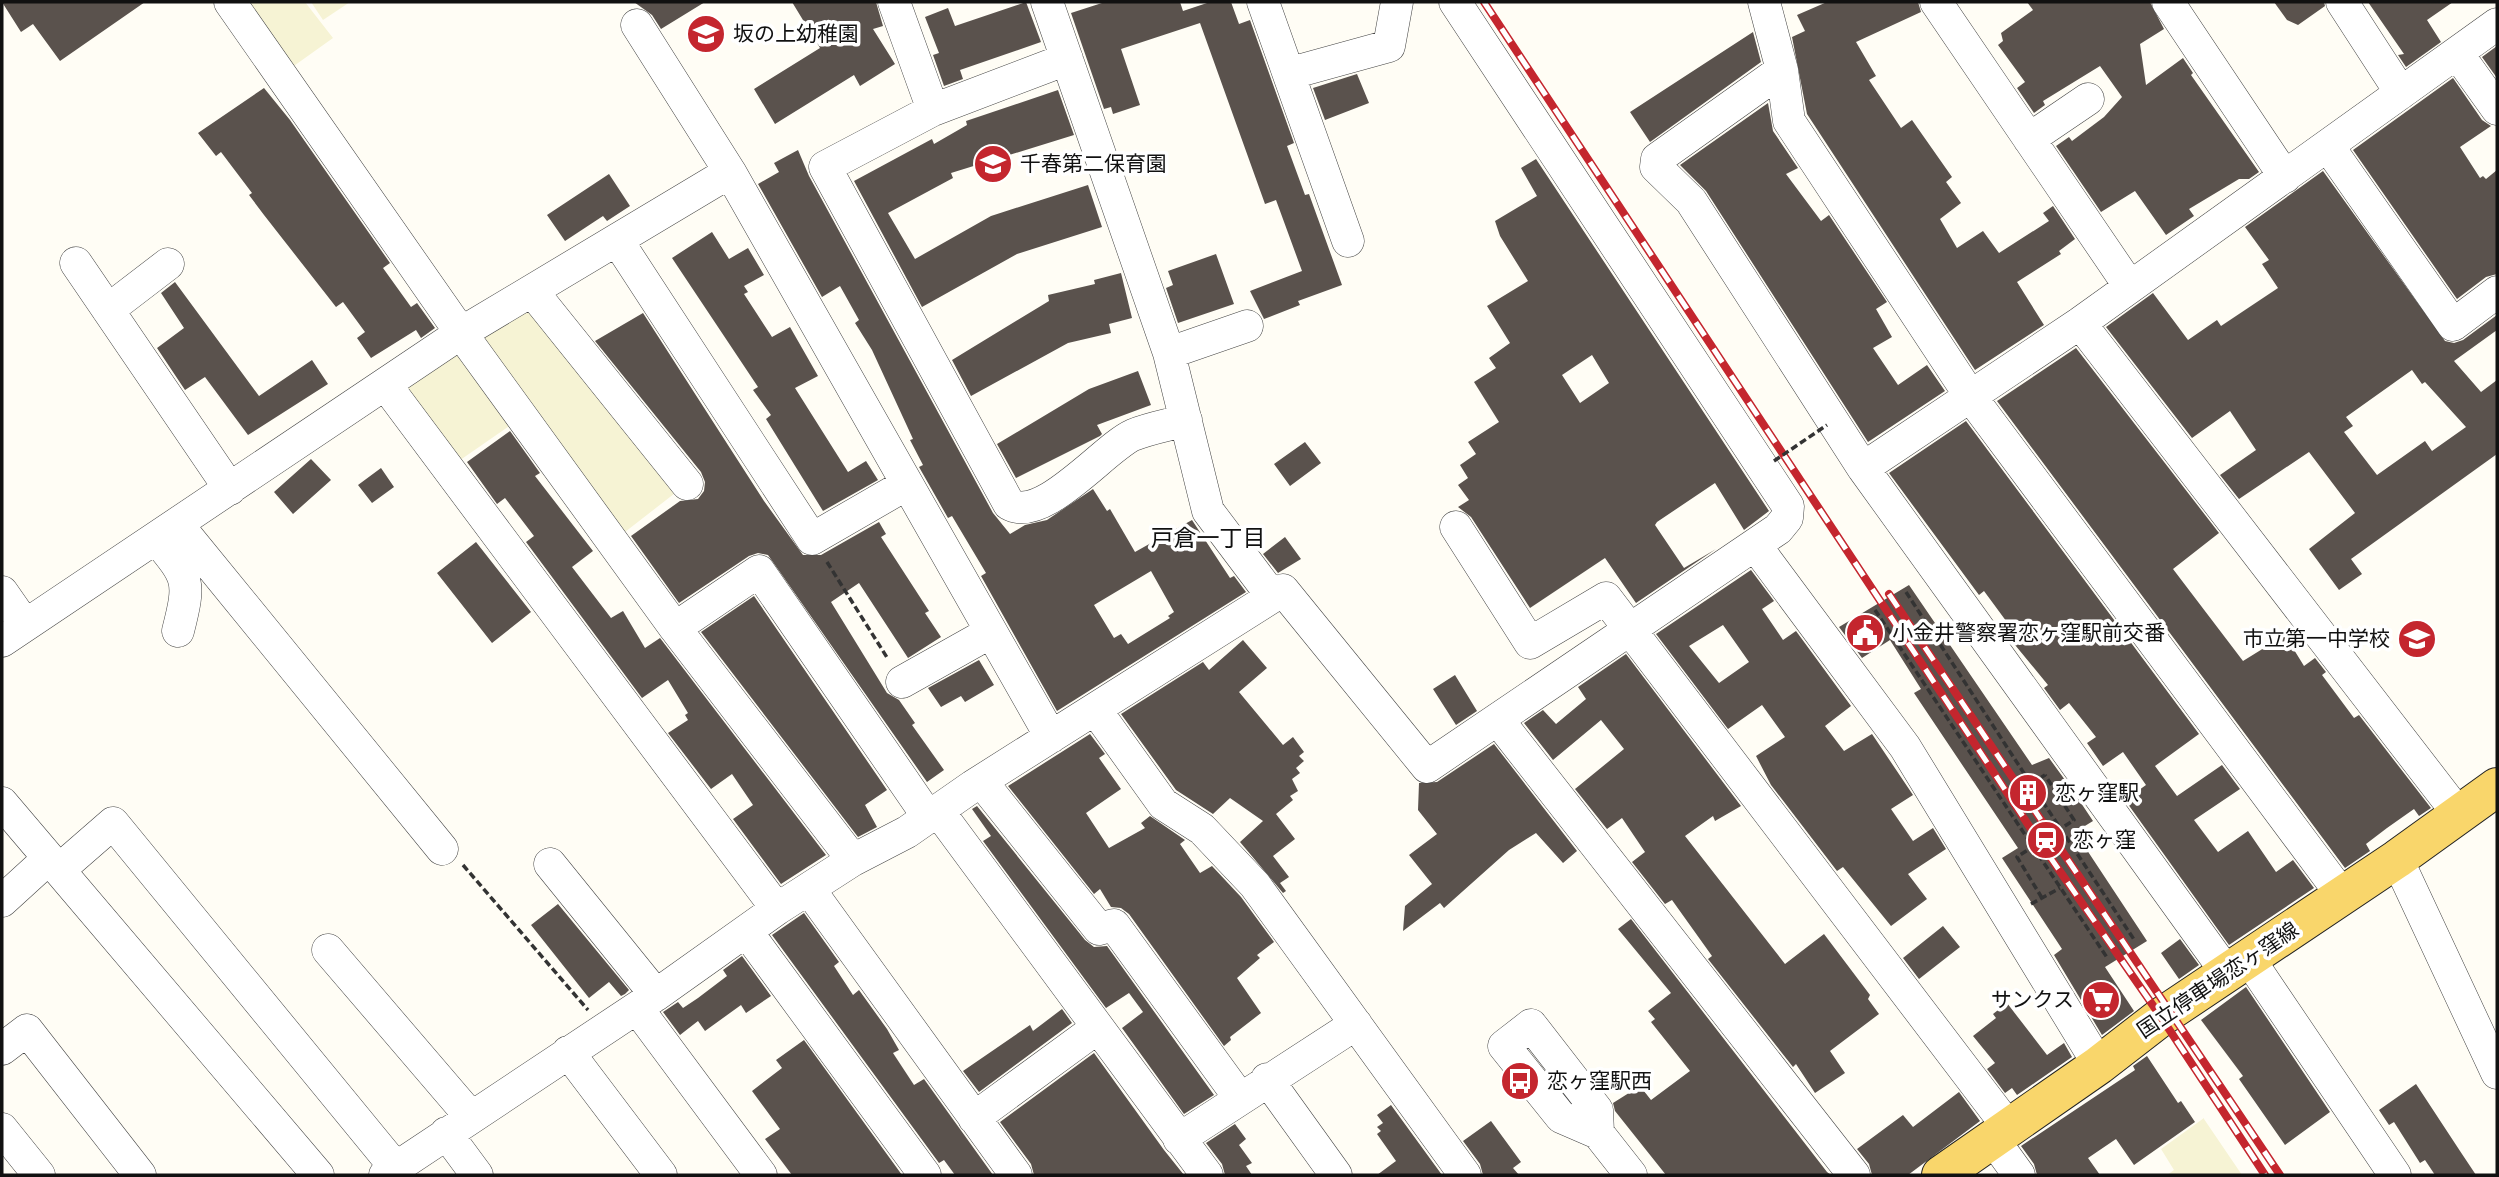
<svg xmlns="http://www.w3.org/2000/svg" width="2499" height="1177" font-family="Bitter,'Noto Sans JP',serif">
<rect width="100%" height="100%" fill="#fffdf5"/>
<!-- farmland -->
<path fill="#f6f3d4" d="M247,2H305L333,38L291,68Z
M311,2H350L323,20Z
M530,295L679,490L625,532L473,337Z
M460,344L515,422L453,465L398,388Z
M2204,1118V1119L2242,1175H2167L2174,1170L2161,1149Z"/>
<!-- building -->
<path fill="#5a524d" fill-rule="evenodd" d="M2,2H145L60,61L33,24L21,32Z
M634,2H705L661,29L652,15Z
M792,2H876L883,26L873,29L895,64L860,86L854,75L775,124L754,89L820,48Z
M1026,2L1041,42L960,70L963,79L944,86L933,55L939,53L925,17L948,8L955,26Z
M1105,2H1180L1183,11L1210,2H1231L1239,24L1250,20L1294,143L1287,146L1305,195L1309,194L1342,285L1298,301L1300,305L1264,319L1250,291L1302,271L1276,200L1265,204L1200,23L1121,49L1140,105L1113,114L1111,107L1104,109L1071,13Z
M1827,2H1918L1921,12L1856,42L1876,76L1869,80L1901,128L1912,120L1952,177L1946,182L1961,203L1940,219L1957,248L1983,231L1999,253L2049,221L2043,213L2053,206L2075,239L2059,251L2061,254L2017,282L2044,325L1975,370L1807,114L1792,37L1805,31L1797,15Z
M2027,2H2150L2164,29L2140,44L2146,85L2183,58L2193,73L2191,75L2259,172L2249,179H2239L2189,209L2194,216L2166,235L2135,191L2101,212L2056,146L2069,137L2072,141L2104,117L2122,97L2100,66L2043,101L2045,105L2034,113L2017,88L2025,82L1998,45L2003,41L2001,33L2033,10Z
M2274,2H2324L2325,6L2298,25L2287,20Z
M2368,2H2453L2427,20L2441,42L2406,67L2398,55L2404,54Z
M1753,32L1761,62L1650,142L1630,112Z
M2497,46V78L2482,57Z
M1357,74L1369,103L1325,120L1313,88Z
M2453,78L2482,120L2491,126L2460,147L2480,178L2483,176L2486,179L2497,170V274L2486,277L2457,299L2353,150Z
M264,88L290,120L390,263L383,268L411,307L417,303L435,328L421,338L416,330L371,358L357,338L365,332L343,302L336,307L264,215L249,195L252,193L221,152L216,156L198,133Z
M1058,90L1074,135L951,173L953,178L888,213L915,259L991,216L1088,185L1102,227L1017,254L922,307L854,181L932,139L934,144L967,125L966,121Z
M1768,103L1773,131L1798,168L1786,174L1821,221L1829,215L1887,302L1876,309L1892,337L1873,348L1898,385L1927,365L1945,391L1868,442L1706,191L1680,165Z
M798,150L809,176L993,513L1010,534L1025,525L1047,520L1093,489L1107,511L1110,509L1135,552L1192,520L1230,578L1234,576L1246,592L1057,711L981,576L986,573L952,516L948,518L919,467L923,465L910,440L913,439L872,350L855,323L859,320L840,286L822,297L758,184L779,172L774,163ZM1151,571L1174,612L1168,616L1170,618L1128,644L1121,634L1114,638L1094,605Z
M1536,159L1769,511L1744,530L1715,483L1657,522L1655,525L1684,568L1716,549L1636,603L1605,558L1530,608L1471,517L1458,507L1469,500L1458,485L1468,478L1460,465L1476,454L1468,442L1499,422L1474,382L1496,368L1489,358L1510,343L1487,306L1528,281L1500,236L1495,221L1537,196L1521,168ZM1592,355L1609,383L1580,403L1562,375Z
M2323,171L2445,341L2454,343L2463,340L2497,315V330L2454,361L2481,392L2497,380V454L2351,559L2362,574L2339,590L2309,549L2355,513L2309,452L2239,499L2220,475L2256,450L2230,411L2192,438L2106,327L2153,293L2188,340L2217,320L2221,326L2278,288L2262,264L2269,260L2245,227ZM2412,370L2422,384L2425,382L2466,427L2432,451L2425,441L2377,475L2344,432L2353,426L2346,417Z
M609,174L630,206L607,221L603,216L565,241L547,215Z
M712,232L729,259L748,248L764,275L744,286L748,292L744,294L772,337L790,327L818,376L795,388L848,472L866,461L878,480L823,511L766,419L771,415L753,390L758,387L672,258Z
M1216,254L1234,304L1178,323L1166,288L1173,285L1168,271Z
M1121,273L1132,318L1109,324L1111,333L1068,343L971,396L952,360L1049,301L1048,295L1095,284L1094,280Z
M175,282L259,396L312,360L328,384L248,435L205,377L185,390L157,348L184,328L161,293Z
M643,313L764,501L803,555H821L879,522L886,534L881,537L929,611L925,613L941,637L908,658L859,583L831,602L887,693L899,700L915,723L912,725L944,770L927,782L768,555L758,553L749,556L679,603L631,536L680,501L698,499L704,491L705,482L701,472L595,341Z
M2076,348L2219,533L2173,569L2243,661L2285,635L2304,666L2315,658L2326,672L2322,675L2354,718L2359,715L2431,808L2419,816L2414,809L2387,828L2366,844L2370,851L2345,868L1997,401Z
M1138,371L1151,405L1097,425L1102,434L1100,436L1016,478L997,444L1089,389Z
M1966,421L2199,734L2155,766L2177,796L2222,765L2240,789L2194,820L2218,852L2248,831L2276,872L2293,860L2314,888L2229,945L2125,800L2146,785L2123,752L2103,766L2087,743L2096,737L2069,703L2060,710L2044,688L2048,685L2006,634L2012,629L1984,591L1979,595L1889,473Z
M510,431L540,473L535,476L593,551L572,567L611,618L623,611L645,648L660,638L826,855L781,884L733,819L753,805L732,774L711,789L668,733L688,720L685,715L688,713L668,680L642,698L526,542L534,536L505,498L497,504L467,462Z
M1305,442L1321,463L1290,486L1274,464Z
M311,459L331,480L293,514L274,492Z
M381,468L394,487L372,503L358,485Z
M1285,537L1301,559L1278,573L1263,554Z
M476,542L531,612L492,643L437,573Z
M1751,570L1774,601L1762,609L1783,640L1796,631L1851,706L1825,726L1844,751L1872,734L1913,795L1891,809L1913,841L1933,828L1946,849L1908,874L1927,899L1891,926L1843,867L1837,871L1771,785L1756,756L1785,737L1762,705L1728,729L1656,634ZM1723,625L1749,662L1719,683L1689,646Z
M1909,585L2032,765L2049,758L2073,791L2093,821L2075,832L2147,941L2105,967L2134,1011L2102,1035L2054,955L2062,949L2002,858L2018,848L1914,693L1921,689L1890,640L1862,658L1839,627Z
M754,596L887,790L865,805L877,827L858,837L701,632Z
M1243,640L1267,668L1239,692L1283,745L1293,737L1304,752L1299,756L1304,761L1296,768L1300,773L1292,779L1298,791L1290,796L1293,800L1276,814L1295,839L1273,856L1289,877L1280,883L1286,891L1283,893L1240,842L1263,821L1230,798L1213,814L1176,790L1121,714L1203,662L1209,670Z
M1626,654L1741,806L1715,821L1713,816L1685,836L1785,964L1824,934L1870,995L1868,999L1879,1014L1830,1051L1845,1073L1815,1093L1796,1064L1793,1067L1708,959L1712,956L1672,900L1665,904L1632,862L1645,852L1622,818L1607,829L1575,789L1624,749L1601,720L1553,760L1524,723L1543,710L1556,724L1586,699L1578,687Z
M979,660L994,685L965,702L961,696L941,707L928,688Z
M1455,675L1477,711L1456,725L1433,689Z
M1090,734L1105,754L1099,758L1121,789L1086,813L1109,848L1145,828L1141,823L1150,816L1185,840L1180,844L1200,873L1212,866L1241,897L1274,942L1257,955L1260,958L1237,978L1261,1013L1230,1037L1231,1040L1224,1046L1129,914L1121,908L1111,907L1100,889L1094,894L1008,786Z
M1494,744L1577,851L1563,863L1536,833L1509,850L1444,908L1440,903L1403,931L1405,906L1432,884L1409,855L1437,834L1418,810L1419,783L1437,782Z
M977,806L1085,940L1094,947L1107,946L1214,1095L1184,1114L1122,1028L1143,1012L1129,993L1106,1008L983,841L991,836L972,809Z
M558,904L629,990L625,994L621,996L609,982L589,998L531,925Z
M804,913L839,962L834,966L853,995L859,990L887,1029L899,1050L893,1053L914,1085L924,1079L993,1175H955L944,1160L939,1163L772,935Z
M1631,919L1827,1172L1831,1175H1666L1615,1111L1613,1103L1640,1086L1651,1100L1690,1071L1651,1022L1655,1019L1648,1011L1671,993L1618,929Z
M1943,926L1960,947L1919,979L1903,958Z
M2180,939L2199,965L2179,979L2161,953Z
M742,956L771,996L746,1013L741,1005L705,1031L698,1021L680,1035L663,1012L678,1002L683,1008L698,998L727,976L723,970Z
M2246,987L2330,1112L2285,1145L2239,1079L2243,1076L2201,1020Z
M2007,1003L2047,1055L2064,1043L2072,1057L2017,1095L2012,1088L2005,1093L1987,1069L1995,1063L1973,1036L1996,1018L1993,1014Z
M1062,1009L1072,1023L979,1092L963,1071L1030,1025L1033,1031Z
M804,1040L902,1175H792L765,1139L780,1129L752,1091L782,1068L776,1060Z
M1094,1053L1164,1150L1184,1175H1034L1031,1164L1000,1122Z
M2147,1056L2178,1103L2181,1101L2195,1122L2134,1165L2116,1139L2088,1158L2100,1175H2037L2034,1164L2021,1146L2135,1070L2133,1066Z
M2416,1084L2460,1151L2476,1175H2435L2425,1160L2420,1163L2394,1122L2389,1125L2379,1110Z
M1959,1092L1980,1121L1908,1175H1872L1869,1164L1857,1149L1903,1115L1913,1127Z
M1391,1105L1442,1175H1377L1396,1161L1377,1134L1381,1131L1377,1127L1383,1123L1377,1115Z
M1491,1121L1521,1162L1513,1168L1519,1175H1483L1480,1164L1463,1141Z
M1235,1124L1246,1139L1239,1145L1252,1163L1246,1166L1252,1175H1225L1222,1164L1206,1143Z"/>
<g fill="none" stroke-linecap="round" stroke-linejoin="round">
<defs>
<path id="minor" d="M230,2L461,333L675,628L853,860
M894,2L933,110
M1047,2L1169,353L1208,511L1272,596
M1263,2L1348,241
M1764,2L1782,70L1789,121L1971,397L2342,895
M1936,2L2130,287
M2168,2L2285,177
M2342,2L2401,93
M637,25L730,172
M2457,53L2497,109
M1067,59L933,110L825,167L1009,504C1043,524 1104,448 1133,435C1150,428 1169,425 1186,420
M1782,70L1657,159L1656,167L1691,201L1863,468L2227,973
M1291,73L1389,46L1397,2
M2029,139L2088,99
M2328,146L2453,325L2497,292
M617,240L812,539L907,484
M76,263L230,489
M532,291L687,484
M108,310L168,264
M2080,323L2460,816
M1169,353L1247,326
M385,384L777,909
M1863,468L2080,323L2497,24
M177,524L442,849
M1456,527L1530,643L1606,598L2009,1128
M156,538C189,578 191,580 178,631
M1755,545L1905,747L2099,1065
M2,592L25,625
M675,628L759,571L929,818
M2,641L461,333L730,172L1051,737
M902,682L991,632
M1095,709L1163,804L1202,829L1255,885L1465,1175
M1498,720L1854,1175
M981,781L1099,929L1114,925L1239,1097
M2,803L318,1175
M939,812L1207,1175
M2397,859L2497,1073
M550,864L656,995
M59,870L113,823L395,1167
M809,889L1016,1175
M2,901L48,859
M747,932L925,1175
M328,950L471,1117
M2249,959L2395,1175
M637,1008L761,1175
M1531,1025L1597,1110L1598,1133L1561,1117L1504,1046Z
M2,1049L27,1030L140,1175
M568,1052L661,1175
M1267,1079L1336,1175
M974,1118L1097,1028
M2,1129L39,1175
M446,1133L477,1175
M1598,1133L1631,1175
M1179,1139L1356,1024
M1993,1139L2019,1175
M385,1175L656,995L777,909L853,860L907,832L973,786L1283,590L1427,767L1778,529L1787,518L1788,506L1455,2"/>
<path id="major" d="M1941,1175L2099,1065L2161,1017L2397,859L2497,787"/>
</defs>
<!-- minor casing -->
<use href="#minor" stroke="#444" stroke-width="33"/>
<!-- major casing -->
<use href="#major" stroke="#222" stroke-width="40"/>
<!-- path -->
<path stroke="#333" stroke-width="3.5" stroke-dasharray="7 3.5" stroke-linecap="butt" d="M827,562L888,659
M1906,592L2031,784L2045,775
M1875,610L2108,959
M2031,784L2135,941
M463,865L588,1010
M2031,904L2060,888"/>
<!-- minor -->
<use href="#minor" stroke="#fff" stroke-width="32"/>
<!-- major -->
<use href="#major" stroke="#f9d66b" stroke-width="38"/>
<defs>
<path id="rail" d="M1484,2L2041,844L2161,1017L2265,1175
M1889,594L2280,1175"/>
</defs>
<!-- rail casing -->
<use href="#rail" stroke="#c4262e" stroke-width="8"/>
<!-- rail -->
<use href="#rail" stroke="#fff" stroke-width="5" stroke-dasharray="16" stroke-linecap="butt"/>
<!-- path-bridge -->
<path stroke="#333" stroke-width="3.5" stroke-dasharray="7 3.5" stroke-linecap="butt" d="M1774,461L1827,425
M2042,898L2017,857L2074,820L2045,775"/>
</g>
<!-- icons -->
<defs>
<symbol id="school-disc" viewBox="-11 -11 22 22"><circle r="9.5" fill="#c4262e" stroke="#fff"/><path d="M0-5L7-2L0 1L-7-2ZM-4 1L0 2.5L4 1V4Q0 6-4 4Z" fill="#fff"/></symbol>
<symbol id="civic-disc" viewBox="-11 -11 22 22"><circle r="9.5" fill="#c4262e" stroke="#fff"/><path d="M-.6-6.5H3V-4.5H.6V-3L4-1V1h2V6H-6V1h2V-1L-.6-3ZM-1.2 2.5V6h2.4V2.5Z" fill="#fff"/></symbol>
<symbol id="building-disc" viewBox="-11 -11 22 22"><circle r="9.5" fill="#c4262e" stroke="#fff"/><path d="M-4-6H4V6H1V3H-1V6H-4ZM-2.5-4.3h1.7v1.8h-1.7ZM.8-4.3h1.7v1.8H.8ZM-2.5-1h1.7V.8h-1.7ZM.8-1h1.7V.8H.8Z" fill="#fff"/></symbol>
<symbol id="station-disc" viewBox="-11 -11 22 22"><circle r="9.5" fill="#c4262e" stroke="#fff"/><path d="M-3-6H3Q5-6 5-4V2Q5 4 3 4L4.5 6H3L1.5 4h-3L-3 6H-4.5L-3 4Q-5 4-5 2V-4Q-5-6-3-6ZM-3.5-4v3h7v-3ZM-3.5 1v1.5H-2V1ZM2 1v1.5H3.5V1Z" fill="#fff"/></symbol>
<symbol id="supermarket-disc" viewBox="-11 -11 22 22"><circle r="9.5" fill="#c4262e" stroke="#fff"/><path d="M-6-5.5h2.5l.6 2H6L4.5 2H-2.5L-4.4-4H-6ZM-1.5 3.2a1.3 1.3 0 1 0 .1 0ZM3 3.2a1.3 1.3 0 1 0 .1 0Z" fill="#fff"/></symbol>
<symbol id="bus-disc" viewBox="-11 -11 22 22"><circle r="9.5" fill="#c4262e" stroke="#fff"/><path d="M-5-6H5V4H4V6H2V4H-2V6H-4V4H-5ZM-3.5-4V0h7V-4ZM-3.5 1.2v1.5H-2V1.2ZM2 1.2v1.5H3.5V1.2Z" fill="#fff"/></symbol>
</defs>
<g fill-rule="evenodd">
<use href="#school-disc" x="684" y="12" width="44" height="44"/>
<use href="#school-disc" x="971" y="142" width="44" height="44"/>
<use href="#civic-disc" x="1843" y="611" width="44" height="44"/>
<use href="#school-disc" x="2395" y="617" width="44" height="44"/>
<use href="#building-disc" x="2006" y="771" width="44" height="44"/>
<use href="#station-disc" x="2024" y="818" width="44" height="44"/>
<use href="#supermarket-disc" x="2079" y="978" width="44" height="44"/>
<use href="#bus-disc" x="1498" y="1059" width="44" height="44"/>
</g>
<g text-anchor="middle" stroke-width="7" stroke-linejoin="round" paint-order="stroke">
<!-- poi labels -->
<g font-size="21" fill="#111" stroke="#fff" text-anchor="start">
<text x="733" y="41">坂の上幼稚園</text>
<text x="1020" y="171">千春第二保育園</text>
<text x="1892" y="640">小金井警察署恋ヶ窪駅前交番</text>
<text x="2390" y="646" text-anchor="end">市立第一中学校</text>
<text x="2055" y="800">恋ヶ窪駅</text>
<text x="2073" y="847">恋ヶ窪</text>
<text x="2074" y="1007" text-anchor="end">サンクス</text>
<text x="1547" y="1088">恋ヶ窪駅西</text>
</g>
<!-- street labels -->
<g font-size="21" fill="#111" stroke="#fff">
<text transform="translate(2218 980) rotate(-34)" y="7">国立停車場恋ヶ窪線</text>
</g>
<!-- neighbourhood labels -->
<g font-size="23" fill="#111" stroke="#fff">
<text x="1208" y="546">戸倉一丁目</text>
</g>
</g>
<!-- border -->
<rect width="2499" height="1177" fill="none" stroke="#111111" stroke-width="7"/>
</svg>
